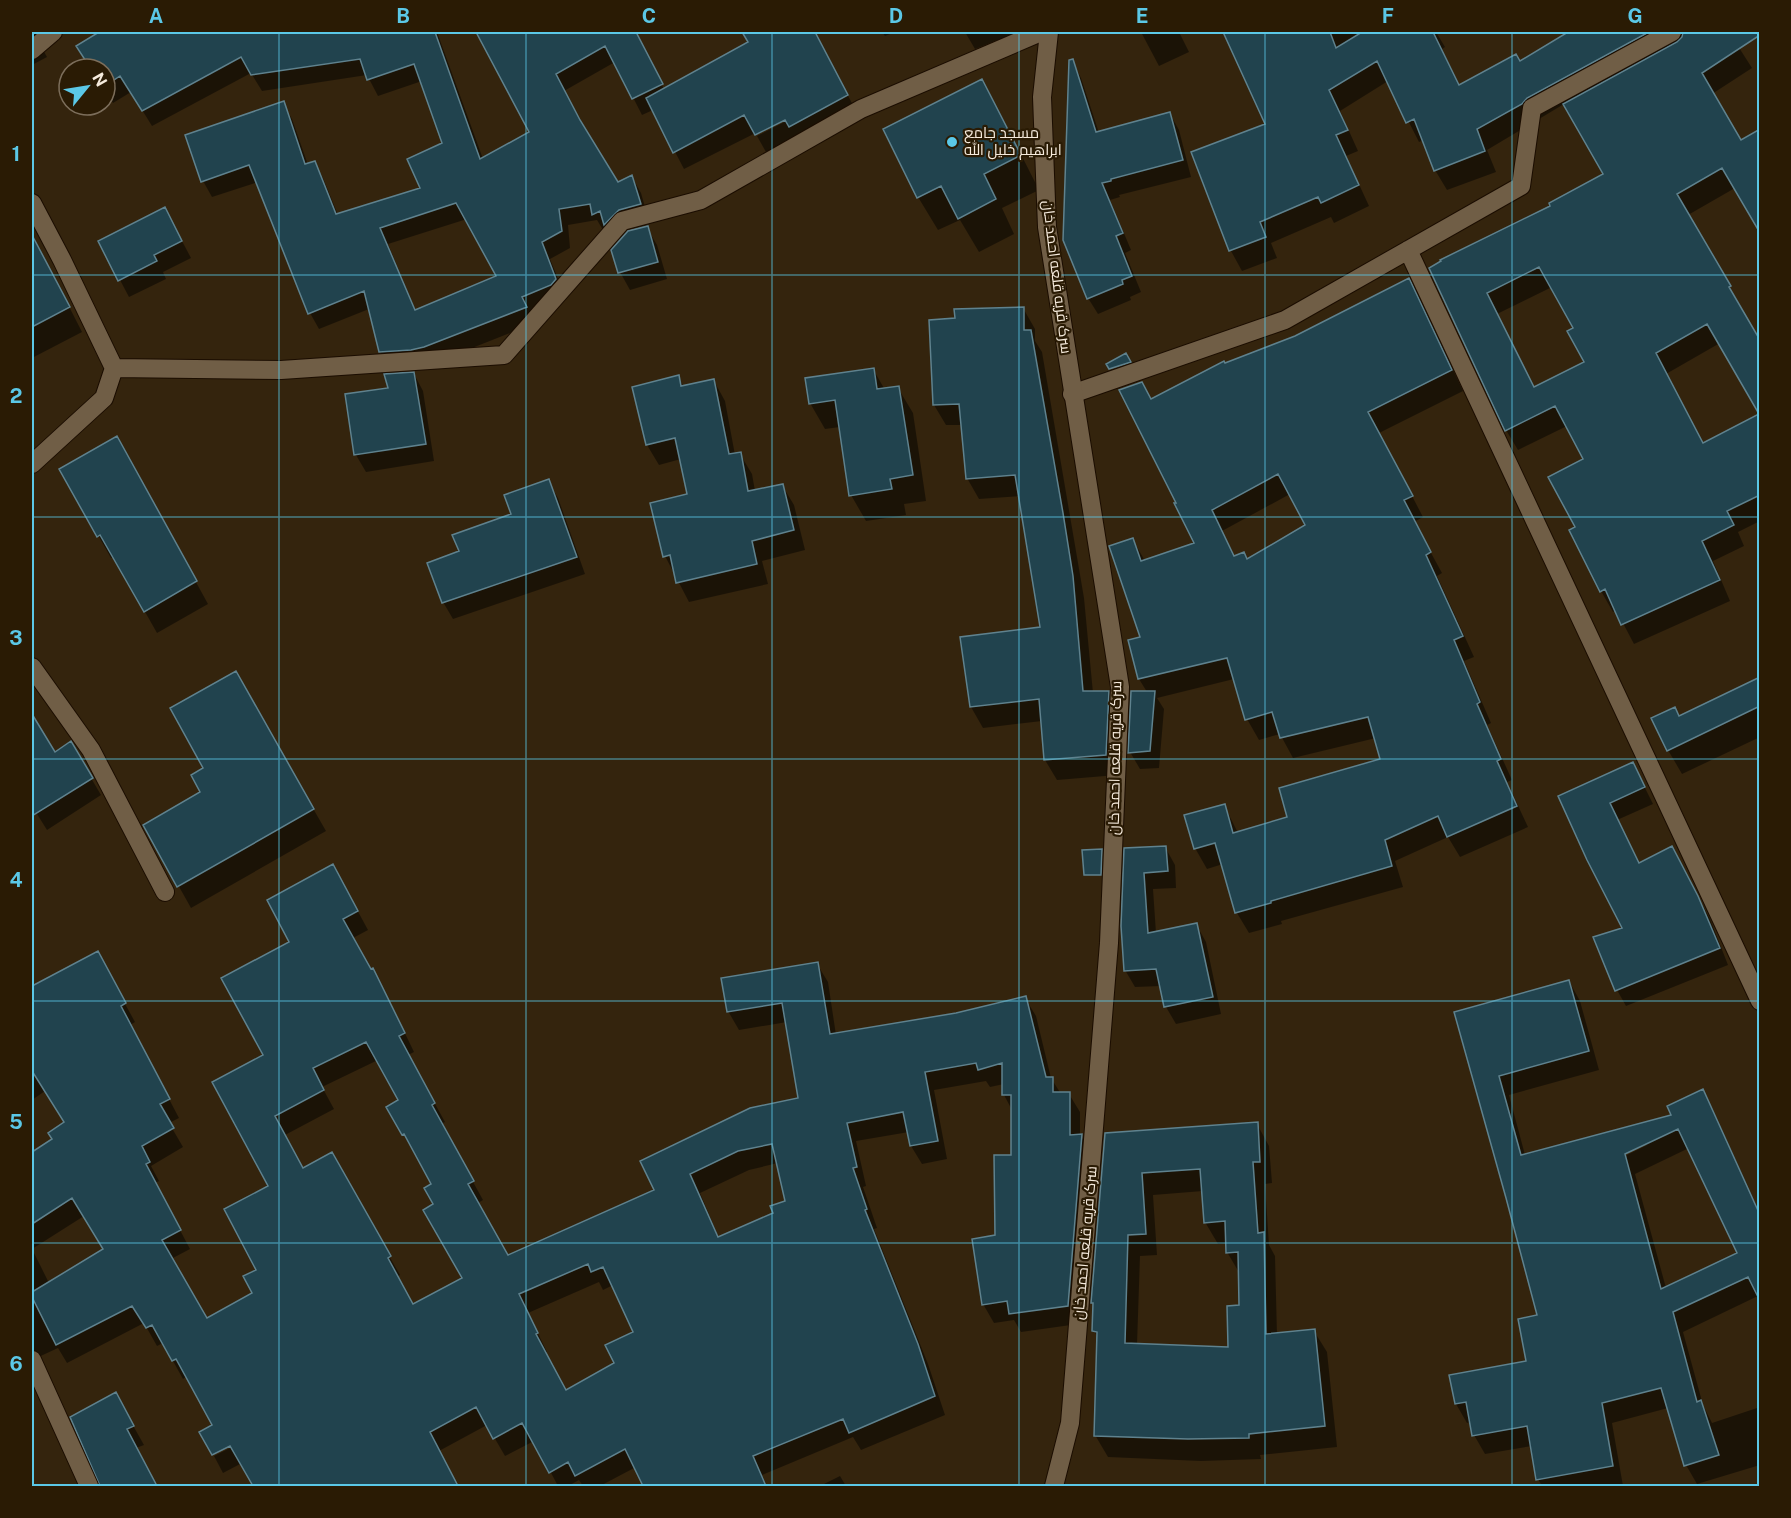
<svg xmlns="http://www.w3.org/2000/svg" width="1791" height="1518" font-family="'Public Sans',Cairo,sans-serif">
<rect width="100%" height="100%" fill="#34240d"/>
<!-- shadow -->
<path fill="#0007" fill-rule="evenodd" d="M32,32H33L47,57L32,65Z
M102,32H437L483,159L531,132L478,32H633L664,89L750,42L744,32H815L857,113L796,136L766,152L757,136L792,118L791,115L684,169L653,110L642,115L615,62L564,91L617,184L632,177L641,193L649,221L603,230L597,220L568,225L570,248L550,259L565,296L535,323L434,363L390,368L380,352L369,309L319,329L310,313L258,182L212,197L203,181L283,103L292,119L308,165L314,162L323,178L338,215L422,189L444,144L422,81L378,96L367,75L262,91L251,73L152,126L131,92L113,103L105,90V69H92L78,46ZM467,219L499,277L416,311L388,244Z
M882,32H895L885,36Z
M965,32H1018L975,49Z
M1141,32H1179L1189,52L1159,66Z
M1225,32H1436L1445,47L1442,49L1460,86L1520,63L1571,32H1729L1752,68L1712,94L1735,188L1688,215L1741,307L1720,343L1666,374L1703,445L1760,416V521L1738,532L1744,546L1713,561L1730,601L1634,644L1616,610L1613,612L1601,591L1571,530L1577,527L1585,459L1567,426L1518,450L1506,430L1431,268L1552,206L1605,174L1564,104L1487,150L1496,172L1447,190L1435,170L1424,140L1419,142L1388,81L1340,111L1358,151L1346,156L1369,206L1334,223L1331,217L1271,243L1277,258L1242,271L1231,251L1193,153L1267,125ZM1552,287L1575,328L1586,362L1534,388L1497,314Z
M1072,61L1081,78L1099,133L1170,114L1179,130L1191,177L1119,195L1120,197L1110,200L1131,250L1125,253L1141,292L1130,297L1131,300L1098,314L1088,298Z
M982,81L1001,115L1039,190L1002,208L1014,234L979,252L960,220L938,230L918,197Z
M174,226L191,258L163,272L166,279L129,297L120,280Z
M647,228L657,245L667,279L630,290L620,272Z
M32,234L82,332L32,358Z
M1408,280L1420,300L1463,391L1379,433L1423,517L1414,522L1442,573L1437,576L1474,657L1464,661L1491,723L1487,725L1512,780L1507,782L1528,827L1460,857L1448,837L1395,861L1403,887L1281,921L1282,924L1249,933L1237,913L1223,864L1207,869L1195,848L1224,805L1238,833L1289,818L1382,760L1376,738L1293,758L1280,734L1259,740L1247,719L1234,679L1157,698L1164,709L1159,768L1140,769L1130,752L1147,692L1139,679L1130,641L1142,638L1133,540L1145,561L1196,543L1151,401L1225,365L1296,337ZM1290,494L1307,526L1247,560L1235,557L1222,531Z
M1023,308L1035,329V341L1042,352L1084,598L1093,693L1108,692L1120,713L1117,775L1057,780L1045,760L1042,721L983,728L971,707L1042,628L1020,496L979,499L967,478L962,425H946L934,405L956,320Z
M873,369L885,390L898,388L913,413L926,501L904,504L906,515L866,521L851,495L840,427L825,429L810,403Z
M414,374L423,391L434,461L366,472L356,455L346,396L389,389Z
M678,377L684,387L714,381L725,401L735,455L740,454L752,474L755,491L782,485L794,505L805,550L762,561L768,584L689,602L665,556L689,495L681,459L659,465L647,445Z
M129,460L208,604L157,633L114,557L111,558L61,470Z
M548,481L558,498L585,574L453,619L443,602L460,552L512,515Z
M235,673L326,831L191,908L145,826L202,793L206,769Z
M1760,679V737L1682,774L1668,750L1679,717Z
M39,728L55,754L71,744L101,795L47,830L32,806V779L36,776L32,769V733Z
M1633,764L1653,804L1617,820L1639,864H1681L1710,919L1728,965L1626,1006L1617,990L1624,929L1560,797Z
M1165,847L1175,865L1176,888L1153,889L1156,933L1196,924L1206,942L1221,1014L1176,1024L1166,1007L1161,986L1135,987L1125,970L1126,849Z
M343,884L368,930L353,938L371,971L373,970L383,988L414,1052L408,1055L445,1122L441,1124L483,1200L478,1203L508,1257L656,1190L799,1099L787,1022L739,1030L728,1011L817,964L828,982L836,1035L956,1014L1025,998L1036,1016L1051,1078L1061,1094H1069L1080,1112V1136H1081L1092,1154L1078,1324L1021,1332L1014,1320L994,1323L983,1304L1013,1156L1012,1110L1004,1095V1084L990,1087L986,1081L934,1090L947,1159L922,1164L911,1146L909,1132L856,1141L866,1186L863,1187L877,1228L874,1229L928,1364L945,1415L861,1450L853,1437L762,1475L767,1486H645L636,1467L600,1486H583L579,1480L568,1486H558L534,1441L505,1456L487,1425L439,1451L458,1486H255L242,1463L223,1473L214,1456L238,1444L214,1425L187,1376L183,1379L163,1343L157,1346L144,1323L67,1363L58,1348L32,1360V1153L54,1139L66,1123L45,1091L32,1100V987L97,953L135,1022L130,1025L179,1118L169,1123L183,1147L151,1166L159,1181L155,1183L190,1249L171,1259L206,1320L254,1294L270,1187L265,1056L291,942ZM378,1060L400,1101L388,1108L433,1185L435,1205L464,1279L413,1306L397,1277L400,1275L331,1154L303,1170L285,1135L334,1109L322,1087ZM778,1163L787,1202L774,1214L719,1238L700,1193L749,1170ZM84,1216L104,1250L49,1283L32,1249ZM599,1282L603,1290L613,1285L635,1332L616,1364L566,1391L545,1353L547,1352L528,1313Z
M1569,981L1580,1001L1599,1070L1509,1095L1525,1155L1673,1116L1702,1091L1713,1110L1760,1213V1295L1683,1332L1703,1405L1712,1423L1760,1407V1465L1697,1484L1686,1465L1668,1408L1612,1423L1623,1486H1542L1538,1479L1532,1446L1485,1454L1474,1435L1471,1422L1467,1423L1456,1404L1528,1362L1538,1317L1508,1197L1456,1013ZM1640,1145H1647L1619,1159L1617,1156ZM1689,1148L1739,1253L1666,1288L1635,1174Z
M1257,1124L1269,1146L1272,1183L1265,1184L1269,1245L1275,1256L1277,1335L1314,1331L1327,1352L1337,1447L1260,1455L1261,1459L1201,1461L1108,1457L1095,1435L1099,1339L1094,1331L1095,1306L1093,1303L1106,1134ZM1203,1191L1205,1222L1218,1244L1227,1243V1252L1240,1274L1241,1306L1230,1348L1137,1345L1140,1256L1157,1255L1153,1195Z
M126,1413L144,1445L136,1448L156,1486H100Z
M840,1476L846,1486H820Z"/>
<!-- building -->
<path fill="#21434e" stroke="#5f828e" stroke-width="1.5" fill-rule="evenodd" d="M99,32H435L480,159L529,132L476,32H636L663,84L632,99L605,46L556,74L580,120L618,182L632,175L641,204L619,210L604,225L600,211L592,215L590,204L559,209L562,231L542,242L556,279L551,285L522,297L527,307L424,347L411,350L379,352L364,291L308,314L249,165L201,182L185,135L284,101L305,164L315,161L336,214L420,188L407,159L442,143L414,64L367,80L360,59L251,75L241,57L142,111L120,76L105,86V69H91L76,46ZM456,203L496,276L415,310L380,228Z
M742,32H815L848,95L789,127L785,120L755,135L744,115L673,153L646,98L748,42Z
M1223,32H1330L1336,48L1362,32H1433L1459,85L1516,54L1520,61L1568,32H1649L1527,98L1522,104L1477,129L1485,151L1434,171L1414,119L1406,123L1377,61L1329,90L1348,130L1336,135L1359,185L1321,203L1318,197L1260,222L1266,237L1229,251L1191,152L1265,124Z
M1683,32H1760V35L1702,73L1741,140L1760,129V233L1722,168L1677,194L1731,286L1729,287L1760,340V495L1727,511L1734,525L1702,541L1720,580L1621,625L1605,589L1600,592L1569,530L1575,527L1548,477L1583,459L1555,406L1505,431L1429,268L1441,261L1440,260L1550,206L1549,203L1603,174L1563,104L1677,42L1682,37ZM1539,267L1573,328L1567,331L1584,362L1534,387L1487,293ZM1707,324L1759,414L1703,443L1656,353Z
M1073,59L1096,132L1170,112L1183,160L1111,179V181L1102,183L1123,233L1116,236L1132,276L1122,280L1123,284L1087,299L1063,240L1069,60Z
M982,79L1021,155L984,174L996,199L958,219L941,186L917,198L883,129Z
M165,207L182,241L154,255L157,261L118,281L98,241Z
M648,226L658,262L618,273L611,250L628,231Z
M32,235L70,307L32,327Z
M1409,278L1452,370L1368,412L1413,496L1404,500L1431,552L1426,555L1463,636L1454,640L1480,702L1477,704L1501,759L1497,761L1517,806L1447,837L1438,816L1385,840L1392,866L1271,901V903L1235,913L1215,843L1194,849L1184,815L1225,804L1233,833L1287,817L1279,788L1380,759L1368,717L1280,738L1272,712L1245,720L1227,658L1138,679L1128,640L1140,637L1109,546L1133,538L1141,561L1194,543L1174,503H1176L1119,390L1142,382L1151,399L1224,361L1225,363L1295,336ZM1278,474L1305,525L1247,559L1244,552L1234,556L1212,510Z
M1024,307V330H1031L1063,513L1073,576L1083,691H1109L1106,755L1044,760L1039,699L970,707L960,637L1040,627L1015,475L966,479L959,404L933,405L929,320L955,318L954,309Z
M1126,353L1131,362L1109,369L1106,364Z
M874,368L877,389L899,386L913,475L890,479L892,489L849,496L835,400L809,404L805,378Z
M414,372L426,444L354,455L345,394L388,388L384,374Z
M679,375L681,386L714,379L729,454L741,452L748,491L783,484L794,530L752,541L757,564L676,583L670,555L663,557L650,503L687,494L675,438L646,445L632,387Z
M117,436L197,581L144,612L100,535L97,537L59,469Z
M549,479L577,557L442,603L427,563L459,551L452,535L511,514L504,495Z
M236,671L314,809L177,887L143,825L200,792L191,775L203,768L170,708Z
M1760,677V706L1667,751L1651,718L1675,707L1679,716Z
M1131,691H1155L1150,751L1128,753Z
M32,714L55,752L71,741L93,778L32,816Z
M1633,762L1645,787L1610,803L1639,863L1672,846L1698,896L1720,948L1615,991L1593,937L1622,928L1587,860L1558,796Z
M1166,846L1168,871L1144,873L1148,933L1197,923L1213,997L1164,1007L1156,969L1124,971L1121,926L1124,848Z
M1102,849L1101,875H1084L1082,850Z
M333,864L358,911L343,919L371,969L373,968L405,1033L399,1036L435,1103L432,1105L474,1181L468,1184L508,1255L654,1190L640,1161L750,1108L798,1098L782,1003L727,1012L721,978L818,962L830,1034L956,1013L1026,996L1046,1077H1053V1092H1070V1135L1082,1134L1068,1306L1009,1314L1007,1301L982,1305L972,1239L995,1235L994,1155H1011V1095H1002V1063L978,1070L976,1063L925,1072L938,1141L910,1146L903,1112L847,1123L857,1167L853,1168L867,1209L865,1210L918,1344L935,1396L849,1433L843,1419L753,1456L766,1486H643L625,1449L575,1476L568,1462L549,1473L522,1423L493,1439L476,1407L430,1432L458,1486H253L230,1446L212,1455L199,1432L212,1425L176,1359L172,1361L152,1325L146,1328L132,1306L56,1345L32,1297V1292L103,1249L72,1198L32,1224V1152L52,1139L48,1133L64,1122L32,1071V986L98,951L126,1003L121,1006L170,1099L160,1104L174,1128L142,1146L150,1162L146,1164L181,1230L162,1240L207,1318L252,1293L243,1276L256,1270L224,1209L268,1186L212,1082L263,1055L221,978L289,942L267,900ZM366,1042L398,1100L386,1107L402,1135L404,1134L431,1184L424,1188L433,1204L423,1210L462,1278L413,1304L388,1258L391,1256L332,1152L303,1168L275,1116L324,1090L313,1068ZM772,1144L785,1201L770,1206L773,1213L718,1237L690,1174L738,1151ZM588,1264L591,1272L603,1267L633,1332L605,1345L614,1363L566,1390L536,1334L538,1333L519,1294Z
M1569,980L1589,1051L1499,1076L1521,1155L1671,1115L1667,1106L1703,1089L1760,1215V1301L1748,1277L1673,1312L1697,1402L1701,1400L1719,1455L1684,1466L1661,1388L1602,1403L1613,1466L1536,1480L1527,1426L1472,1436L1466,1402L1455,1404L1449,1375L1526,1361L1518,1319L1537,1315L1506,1198L1454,1012ZM1678,1129L1737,1253L1661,1289L1625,1154Z
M1258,1122L1260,1162H1253L1258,1233L1264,1232L1266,1334L1315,1329L1325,1426L1249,1434V1438L1188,1439L1094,1436L1097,1332L1092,1331L1093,1303H1091L1105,1133ZM1200,1169L1204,1223L1225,1221L1226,1253L1238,1252L1239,1305L1227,1306L1228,1347L1125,1343L1128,1235L1146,1234L1142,1173Z
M116,1392L134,1426L127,1429L157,1486H100L70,1417Z"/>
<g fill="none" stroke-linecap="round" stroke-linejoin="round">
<defs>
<path id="minor" d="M32,203L62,260L114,368L104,398L32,464
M1408,250L1760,1001
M114,368L281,370L504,355L622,221L701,200L861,109L1041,32
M1072,394L1285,320L1521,186L1532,108L1672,32
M32,667L91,750L165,892
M32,1360L89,1486"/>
<path id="tertiary" d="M1049,32L1042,97L1047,227L1120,687L1109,943L1070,1423L1054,1486
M32,50L53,32"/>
</defs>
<!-- minor casing -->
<use href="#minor" stroke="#1b0d00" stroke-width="20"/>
<!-- tertiary casing -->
<use href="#tertiary" stroke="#1b0d00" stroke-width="20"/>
<!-- minor -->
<use href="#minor" stroke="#705e46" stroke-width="18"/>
<!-- tertiary -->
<use href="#tertiary" stroke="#705e46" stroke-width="18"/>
</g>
<!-- grid -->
<path fill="none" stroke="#5bc8e7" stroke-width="1.5" stroke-opacity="0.55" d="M279,32V1486M526,32V1486M772,32V1486M1019,32V1486M1265,32V1486M1512,32V1486M32,275H1760M32,517H1760M32,759H1760M32,1001H1760M32,1243H1760"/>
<!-- markers -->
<circle fill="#5bc8e7" stroke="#2a1b04" stroke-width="2" cx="952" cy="142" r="6"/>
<g text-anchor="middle" stroke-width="4.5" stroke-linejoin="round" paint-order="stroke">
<!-- poi labels -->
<g font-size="15" fill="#f6ebdd" stroke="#2a1b04" text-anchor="start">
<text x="964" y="138">مسجد جامع<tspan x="964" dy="17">ابراهیم خلیل الله</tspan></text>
</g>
<!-- street labels -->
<g font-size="15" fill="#f6ebdd" stroke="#2a1b04">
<text transform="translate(1057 277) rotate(83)" y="5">سرک قریه قلعه احمد خان</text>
<text transform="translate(1115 758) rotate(-89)" y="5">سرک قریه قلعه احمد خان</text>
<text transform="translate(1085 1243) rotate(-85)" y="5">سرک قریه قلعه احمد خان</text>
</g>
</g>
<!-- border -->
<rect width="1791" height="1518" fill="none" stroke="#2a1b04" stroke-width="66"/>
<!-- north arrow -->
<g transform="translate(87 87) rotate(60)"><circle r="28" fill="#2a1b04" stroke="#7c6e5b" stroke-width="1.5"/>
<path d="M0-4.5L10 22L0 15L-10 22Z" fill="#5bc8e7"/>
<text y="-9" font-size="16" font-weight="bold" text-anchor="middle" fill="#f6ebdd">N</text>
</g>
<rect x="33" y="33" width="1725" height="1452" fill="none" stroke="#5bc8e7" stroke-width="2"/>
<g font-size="20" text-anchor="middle" font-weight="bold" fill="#5bc8e7">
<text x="156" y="23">A</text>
<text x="403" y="23">B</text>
<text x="649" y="23">C</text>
<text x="896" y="23">D</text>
<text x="1142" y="23">E</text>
<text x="1388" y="23">F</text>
<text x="1635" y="23">G</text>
<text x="16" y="161">1</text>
<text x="16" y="403">2</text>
<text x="16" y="645">3</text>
<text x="16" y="887">4</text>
<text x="16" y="1129">5</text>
<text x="16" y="1371">6</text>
</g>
</svg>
